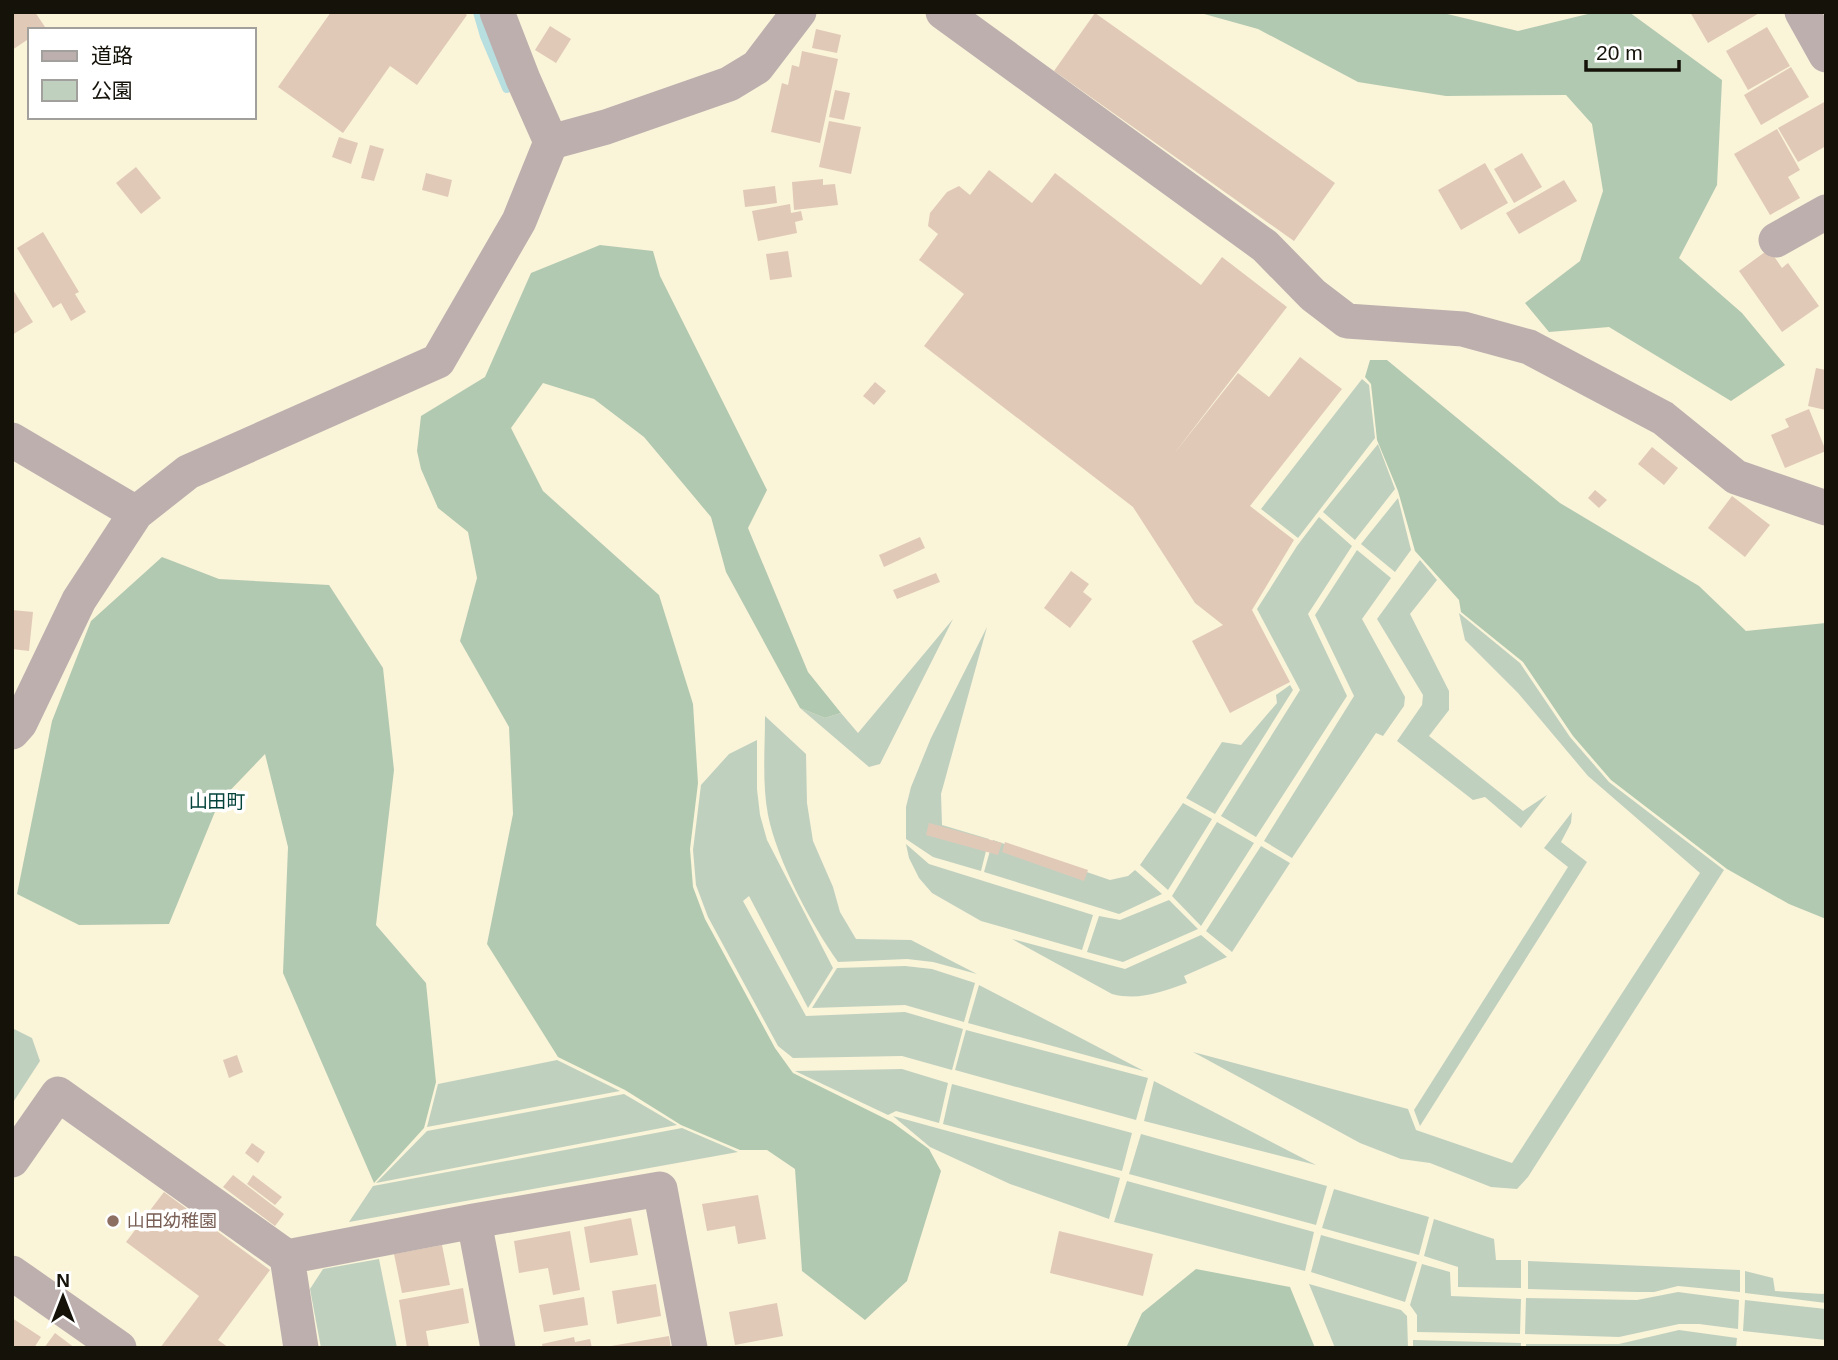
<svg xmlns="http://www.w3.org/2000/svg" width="1838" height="1360" font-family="Helvetica,'Noto Sans JP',sans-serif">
<rect width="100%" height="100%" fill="#faf4d9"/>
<!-- green -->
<path fill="#c0d0bf" d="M1362,379L1369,385L1375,438L1298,538L1261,509Z
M1378,444L1395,489L1355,540L1323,512Z
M1398,498L1411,550L1395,572L1361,544Z
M1319,517L1352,546L1308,614L1347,696L1256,837L1221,816L1300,690L1257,609L1297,546Z
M1357,550L1391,578L1362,619L1405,697L1404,706L1383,736L1376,733L1292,858L1264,841L1354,696L1315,615Z
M1420,560L1437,580L1410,614L1449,691V710L1429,736L1523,811L1547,795L1521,828L1485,797L1473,800L1397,741L1422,705L1423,695L1377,619Z
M1459,613L1520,663L1570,737L1609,782L1724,870L1528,1177L1517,1189L1491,1187L1430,1163L1401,1159L1360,1143L1193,1052L1408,1109L1416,1130L1512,1163L1700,873L1588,776L1518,693L1465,640Z
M953,619L880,764L869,767L800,708L825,718L841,713L858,733Z
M987,627L941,794L942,825L989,839L981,871L933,857L906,839V807L911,787L931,738Z
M1290,685L1293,690L1215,814L1186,798L1222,742L1241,745L1277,703L1276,695Z
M765,716L806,754L807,803L813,841L833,887L840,912L856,939L911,940L977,974L933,962L907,959L838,962C811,924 777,860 768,815C762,783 765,749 765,716Z
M757,740V789L760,815L767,840L833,968L808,1008L749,896L743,901L806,1016L905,1012L963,1029L952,1070L902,1056L793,1058L778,1046L708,917L696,885L693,850L701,785L729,754Z
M1183,803L1212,819L1168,890L1140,865Z
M1572,812L1571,823L1561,842L1587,862L1420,1126L1414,1110L1568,867L1544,848Z
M1217,822L1254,843L1201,926L1172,896Z
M993,840L1110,880L1128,876L1135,870L1162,894L1119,914L984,872Z
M906,844L929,864L1093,915L1082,950L981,921L932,893L919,878L909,858Z
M1261,846L1290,863L1232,952L1206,931Z
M1169,900L1198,929L1123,962L1087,952L1099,916L1120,920Z
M1201,935L1227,957L1184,976L1187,983C1161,992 1139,1001 1112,994L1012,939L1125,969Z
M905,966L932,969L975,983L964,1022L905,1005L812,1008L837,968Z
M979,985L1144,1071L968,1023Z
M12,1028L32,1038L40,1061L12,1104Z
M966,1030L1148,1078L1136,1120L955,1070Z
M557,1060L620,1091L427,1127L438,1084Z
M902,1069L948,1083L939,1123L896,1111L888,1115L795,1071Z
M1154,1081L1316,1165L1144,1121Z
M952,1084L1132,1133L1122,1171L943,1124Z
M624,1094L677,1125L376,1183L427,1131Z
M893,1116L1120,1178L1109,1219L1010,1184L930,1147Z
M682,1128L738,1152L349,1222L373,1186Z
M1141,1134L1327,1186L1316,1225L1129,1174Z
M1127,1181L1314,1232L1305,1271L1114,1222Z
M1334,1189L1429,1217L1419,1255L1322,1228Z
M1434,1219L1494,1239L1496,1260H1521V1288L1458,1287V1267L1424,1256Z
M1321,1235L1417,1262L1405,1302L1311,1272Z
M379,1259L397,1348H321L310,1289L323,1269Z
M1528,1261L1740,1270V1292L1678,1286L1654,1292H1637L1528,1289Z
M1422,1264L1450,1272L1451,1296L1521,1299L1520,1334L1417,1332V1315L1410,1305Z
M1745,1271L1773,1278L1775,1291L1823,1294L1826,1292V1303L1745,1293Z
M1309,1284L1401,1310L1407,1316L1408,1348H1335Z
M1678,1292L1739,1300L1738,1329L1699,1324H1679L1619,1337L1525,1334L1526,1298L1637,1300Z
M1745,1300L1826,1309V1340L1743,1331Z
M1679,1330L1737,1338L1736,1348H1526V1344H1619Z
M1413,1340L1521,1343V1348H1413Z"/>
<!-- forest -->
<path fill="#b2c9b1" d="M1197,12H1439L1518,31L1596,12H1629L1722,80L1717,185L1679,258L1742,313L1785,365L1731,401L1609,327L1549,332L1525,303L1580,261L1603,191L1592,124L1566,95L1446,96L1358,82L1258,29Z
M600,245L653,251L660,276L767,490L748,528L808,672L841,713L825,718L800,708L726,572L711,517L644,437L594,399L543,383L511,428L543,491L659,595L693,704L698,783L690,849L693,887L705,919L775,1048L793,1073L892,1122L929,1149L941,1171L907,1281L865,1320L802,1271L795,1169L767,1150H740L681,1125L625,1090L558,1057L487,944L513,814L509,727L460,641L477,578L468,532L438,508L421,469L417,451L421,416L485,377L531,273Z
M1370,360H1387L1560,503L1699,586L1746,631L1826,623V919L1789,904L1727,869L1611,780L1573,736L1523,662L1461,612L1459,600L1415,551L1398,491L1377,440L1371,384L1365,377Z
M162,557L219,579L329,585L383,668L394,770L376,925L426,983L436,1082L424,1128L374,1183L283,973L288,847L265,754L219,802L169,924L79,925L17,894L52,721L91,621Z
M1196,1269L1290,1287L1315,1348H1126L1142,1313Z"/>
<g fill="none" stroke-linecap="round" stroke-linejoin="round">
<!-- stream -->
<path stroke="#b7dfe0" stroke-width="10" d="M478,12L485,36L507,88"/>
</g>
<!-- building -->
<path fill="#e1c9b8" d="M12,12H35L45,27L41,30H30V38L12,50Z
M331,12H463L467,15L417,85L390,66L343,133L278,87Z
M1690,12H1761L1708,43Z
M1095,13L1335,183L1294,241L1054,71Z
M550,26L571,39L556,63L535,50Z
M1767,27L1790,66L1748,90L1726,51Z
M816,29L841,35L837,53L812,48Z
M802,51L838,59L820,143L771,132L782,83L788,85L792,65L799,67Z
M1791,67L1809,97L1761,125L1744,95Z
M835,90L850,93L844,120L829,117Z
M1826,101V146L1798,162L1778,128Z
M829,121L861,127L851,174L819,167Z
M1777,129L1800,170L1788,177L1800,198L1770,215L1734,154Z
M339,137L358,143L351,164L332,157Z
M370,145L384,149L374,181L361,178Z
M1522,153L1542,187L1514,203L1494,169Z
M1485,163L1508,203L1461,230L1438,190Z
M136,167L161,198L141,214L116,183Z
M989,170L1032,203L1055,173L1201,285L1222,257L1287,307L1173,455L1238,373L1269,397L1300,357L1342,389L1250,506L1294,540L1252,610L1290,682L1230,713L1192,641L1223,625L1195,603L1133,507L924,346L964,294L919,260L938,234L928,226L930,213L947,192L959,186L970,195Z
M426,173L452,180L448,197L422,190Z
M823,179V185L835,184L838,205L794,210L792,182Z
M1564,180L1577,201L1519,234L1506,213Z
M775,186L777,203L745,207L743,190Z
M790,204L791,213L801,211L803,220L795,222L797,233L758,241L752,211Z
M43,232L79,292L75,294L86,312L71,321L61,303L53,308L17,248Z
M1769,249L1782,268L1788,263L1819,306L1782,332L1739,271Z
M788,251L792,277L770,280L766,254Z
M12,288L33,322L12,335Z
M1816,368L1826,370V410L1808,406Z
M875,382L886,391L874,405L863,396Z
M1809,409L1826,451L1785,468L1771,435L1789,427L1785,419Z
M1652,447L1678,468L1664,485L1638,464Z
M1595,490L1607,500L1599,508L1588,498Z
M1732,496L1770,525L1745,557L1708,528Z
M920,537L925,548L884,567L879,555Z
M1071,571L1089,584L1083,592L1092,599L1070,628L1044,608Z
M936,573L940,582L897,599L893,590Z
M12,610L33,612L29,651L12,649Z
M929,823L1002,843L998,855L926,835Z
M1005,842L1088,870L1084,881L1002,852Z
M237,1055L243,1072L229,1078L223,1060Z
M252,1143L265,1152L258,1163L245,1153Z
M233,1175L284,1214L275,1226L223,1187Z
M253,1175L282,1197L275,1205L247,1184Z
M164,1192L270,1270L218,1340L229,1348H160L199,1296L126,1242Z
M758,1195L766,1239L738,1244L735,1226L707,1231L702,1204Z
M631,1218L638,1255L590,1263L584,1227Z
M570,1231L580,1290L553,1295L548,1268L519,1273L514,1241Z
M1059,1231L1153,1254L1143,1296L1050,1273Z
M442,1245L450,1285L402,1293L394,1254Z
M656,1284L661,1316L617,1324L612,1291Z
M463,1288L469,1323L426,1331L429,1348H407L399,1300Z
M584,1297L588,1325L544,1332L539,1305Z
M777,1303L783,1336L735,1345L729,1312Z
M12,1318L41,1337L34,1348H12Z
M55,1333L75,1348H44Z
M669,1336L671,1348H611V1346Z
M574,1337L575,1342L590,1339L592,1348H543L542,1344Z"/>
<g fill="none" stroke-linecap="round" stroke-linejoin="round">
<!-- street -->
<path stroke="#bdafae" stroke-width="35" d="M497,12L523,79L551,142
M943,12L1265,246L1313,295L1347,321L1463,329L1529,347L1663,418L1736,477L1826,508
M1802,12L1826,55
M1776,240L1826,212
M12,440L136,513
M12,732L20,723L79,600L136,513L188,472L438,361L519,221L551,142L606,127L729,84L757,67L799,12
M12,1160L58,1094L287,1257L301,1348
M474,1221L498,1348
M287,1257L474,1221L660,1189L690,1348
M12,1273L119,1348"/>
</g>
<!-- markers -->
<circle fill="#8d6e63" stroke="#fff" stroke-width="2.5" cx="113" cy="1221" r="7"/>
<g text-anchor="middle" stroke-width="7" stroke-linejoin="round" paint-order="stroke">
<!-- education labels -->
<g font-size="18" fill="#785e54" stroke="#fff" text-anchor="start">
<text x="127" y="1227">山田幼稚園</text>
</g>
<!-- neighbourhood labels -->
<g font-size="19" fill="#04433b" stroke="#fff">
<text x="217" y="808">山田町</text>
</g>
</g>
<!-- border -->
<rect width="1838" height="1360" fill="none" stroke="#141209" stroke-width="28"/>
<!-- legend -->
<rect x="28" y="28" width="228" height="91" fill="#ffffff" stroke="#a1a09d" stroke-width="2"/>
<rect x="42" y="51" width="35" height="10" fill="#bdafae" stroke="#a1a09d" stroke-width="2"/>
<text x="91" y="63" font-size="21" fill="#141209">道路</text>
<rect x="42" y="80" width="35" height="21" fill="#c0d0bf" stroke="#a1a09d" stroke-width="2"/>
<text x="91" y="98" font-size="21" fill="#141209">公園</text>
<!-- north arrow -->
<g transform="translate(63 1297)" stroke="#ffffff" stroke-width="5" paint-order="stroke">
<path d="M0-5L12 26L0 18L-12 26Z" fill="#141209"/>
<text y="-10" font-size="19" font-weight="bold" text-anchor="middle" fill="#141209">N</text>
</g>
<!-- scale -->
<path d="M1586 60v10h93v-10" fill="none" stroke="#141209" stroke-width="3.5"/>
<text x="1596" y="60" font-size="21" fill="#141209" stroke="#ffffff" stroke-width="5" paint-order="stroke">20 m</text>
</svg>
